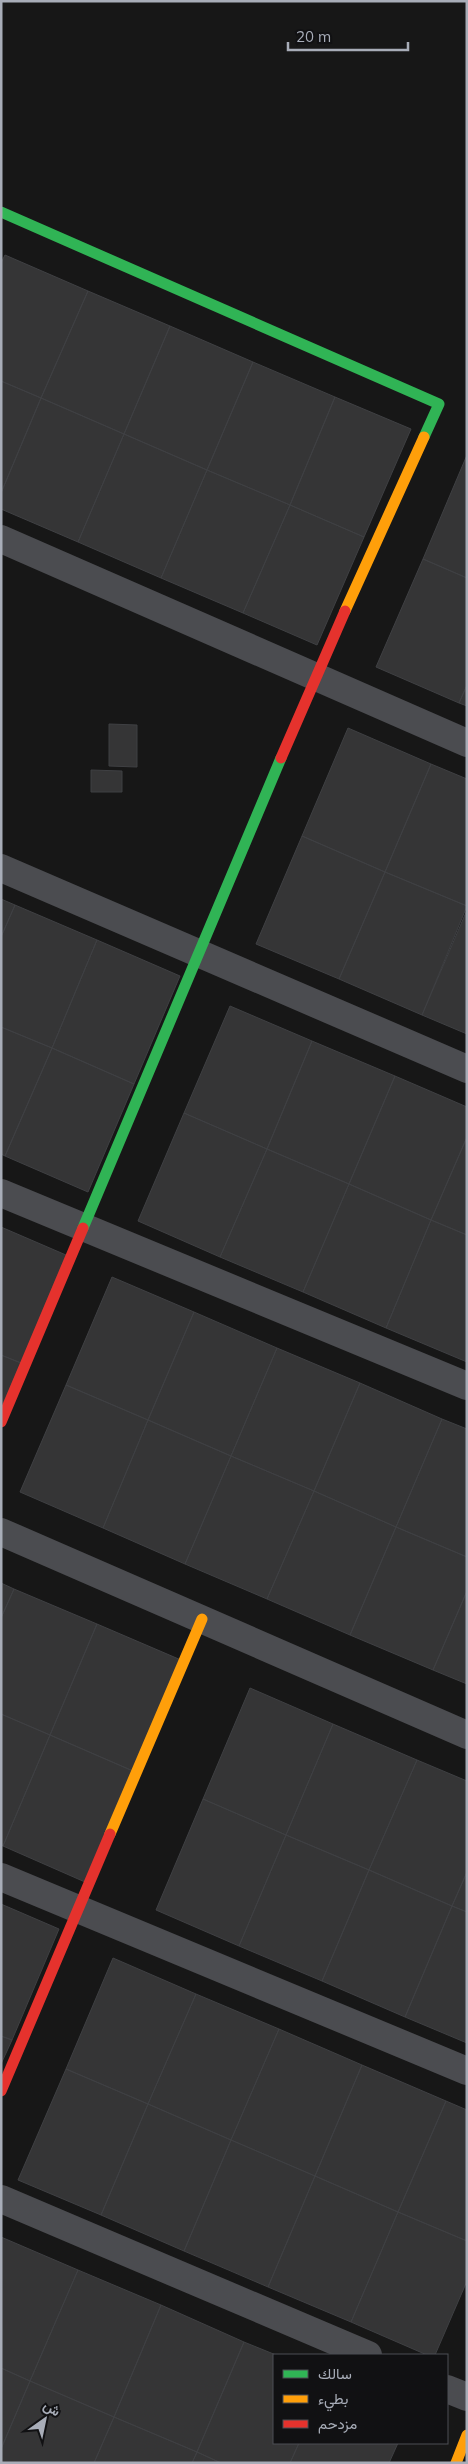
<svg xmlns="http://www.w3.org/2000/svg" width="468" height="2464" font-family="Mulish,Vazirmatn,sans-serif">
<rect width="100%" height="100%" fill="#171717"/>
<!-- building -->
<path fill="#353536" stroke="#3f4043" d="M5,255L88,291L41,398L1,381V263Z
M88,291L170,326L124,434L41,398Z
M170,326L253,362L207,470L124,434Z
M253,362L335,397L290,505L207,470Z
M1,381L41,398L1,493Z
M335,397L411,429L364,537L290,505Z
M41,398L124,434L78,542L1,509V493Z
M124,434L207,470L161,578L78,542Z
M467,455V578L423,559Z
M207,470L290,505L243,613L161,578Z
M290,505L364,537L317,645L243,613Z
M423,559L467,578V685L459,703L376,667Z
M467,685V706L459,703Z
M109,724L137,725V767L109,766Z
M348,728L431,764L385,872L302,836Z
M431,764L467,779V906L385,872Z
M91,770L122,771V792H91Z
M302,836L385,872L339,979L256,944Z
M385,872L467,906L422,1015L339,979Z
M1,899L15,905L1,937Z
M15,905L97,940L52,1048L1,1027V937Z
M467,910V1034L422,1015Z
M97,940L180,976L134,1084L52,1048Z
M230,1006L312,1041L267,1149L184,1113Z
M1,1027L52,1048L5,1156L1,1154Z
M312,1041L395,1076L349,1184L267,1149Z
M52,1048L134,1084L88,1192L5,1156Z
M395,1076L467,1107V1137L431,1220L349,1184Z
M184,1113L267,1149L220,1257L138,1221Z
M467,1137V1235L431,1220Z
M267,1149L349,1184L303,1292L220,1257Z
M349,1184L431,1220L386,1328L303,1292Z
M431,1220L467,1235V1362L386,1328Z
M1,1227L66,1255L21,1363L1,1355Z
M112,1277L194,1312L148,1420L66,1385Z
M194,1312L277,1348L231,1456L148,1420Z
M277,1348L360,1383L314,1491L231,1456Z
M1,1355L21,1363L1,1408Z
M360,1383L442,1419L396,1527L314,1491Z
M66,1385L148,1420L103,1528L20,1492Z
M442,1419L467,1429V1557L396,1527Z
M148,1420L231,1456L185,1564L103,1528Z
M231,1456L314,1491L267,1599L185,1564Z
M314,1491L396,1527L350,1635L267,1599Z
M396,1527L467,1557V1591L433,1670L350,1635Z
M1,1583L14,1589L1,1618Z
M14,1589L97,1624L50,1735L1,1714V1618Z
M467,1591V1684L433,1670Z
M97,1624L181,1660L133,1771L50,1735Z
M250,1688L333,1724L286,1835L203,1799Z
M1,1714L50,1735L3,1846L1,1845Z
M333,1724L417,1760L369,1870L286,1835Z
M50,1735L133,1771L85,1882L3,1846Z
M417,1760L467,1781V1872L452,1906L369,1870Z
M203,1799L286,1835L239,1946L156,1910Z
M286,1835L369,1870L322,1981L239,1946Z
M369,1870L452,1906L405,2017L322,1981Z
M467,1872V1912L452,1906Z
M1,1904L59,1929L12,2040L1,2036Z
M452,1906L467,1912V2043L405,2017Z
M113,1958L196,1994L148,2104L66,2069Z
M196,1994L279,2029L231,2140L148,2104Z
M279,2029L362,2065L315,2176L231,2140Z
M1,2036L12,2040L1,2064Z
M362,2065L446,2101L398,2212L315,2176Z
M66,2069L148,2104L101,2215L18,2180Z
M446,2101L467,2110V2241L398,2212Z
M148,2104L231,2140L184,2251L101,2215Z
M231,2140L315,2176L268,2287L184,2251Z
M315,2176L398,2212L351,2322L268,2287Z
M398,2212L467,2241V2281L435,2355H427L351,2322Z
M1,2237L78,2270L30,2381L1,2368Z
M78,2270L161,2305L114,2417L30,2381Z
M161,2305L244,2342L197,2452L114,2417Z
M244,2342L276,2355H274V2443H299L290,2463H221L197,2452Z
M1,2368L30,2381L1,2449Z
M30,2381L114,2417L94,2463H1V2449Z
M114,2417L197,2452L192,2463H94Z
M299,2443H398L389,2463H290Z
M197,2452L221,2463H192Z"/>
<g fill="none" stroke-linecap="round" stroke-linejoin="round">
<!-- street -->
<path stroke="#4b4c50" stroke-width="28" d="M1,539L467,743
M1,868L467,1069
M1,1193L467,1386
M1,1532L467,1735
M1,1877L467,2071
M1,2199L368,2355
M447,2389L467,2397"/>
<!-- fast -->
<path stroke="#30b455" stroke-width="11" d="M1,212L439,404L424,437
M83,1228L281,758"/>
<!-- slow -->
<path stroke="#ff9f0a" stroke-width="11" d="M345,611L424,437
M110,1834L202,1619
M456,2463L467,2435"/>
<!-- jam -->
<path stroke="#e5322d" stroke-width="11" d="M281,758L345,611
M1,1422L83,1228
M1,2091L110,1834"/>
</g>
<!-- border -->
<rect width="468" height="2464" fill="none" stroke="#a8adb8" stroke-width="5"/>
<!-- legend -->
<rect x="273" y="2354" width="175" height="90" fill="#111113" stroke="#4d4f55"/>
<rect x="283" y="2370" width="25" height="8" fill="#30b455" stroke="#4d4f55"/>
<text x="318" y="2379" font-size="15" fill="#a8adb8">سالك</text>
<rect x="283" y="2395" width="25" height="8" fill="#ff9f0a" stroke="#4d4f55"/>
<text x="318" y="2404" font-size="15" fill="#a8adb8">بطيء</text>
<rect x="283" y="2420" width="25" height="8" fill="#e5322d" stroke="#4d4f55"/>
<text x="318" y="2429" font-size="15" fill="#a8adb8">مزدحم</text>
<!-- north arrow -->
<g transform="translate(45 2419) rotate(33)" stroke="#111113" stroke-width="4" paint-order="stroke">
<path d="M0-4L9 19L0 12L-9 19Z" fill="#a8adb8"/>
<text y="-8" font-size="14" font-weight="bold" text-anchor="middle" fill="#a8adb8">ش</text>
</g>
<!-- scale -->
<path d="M288 42v8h120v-8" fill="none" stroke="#a8adb8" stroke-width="2.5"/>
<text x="296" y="42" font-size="15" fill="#a8adb8" stroke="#111113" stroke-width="4" paint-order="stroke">20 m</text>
</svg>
